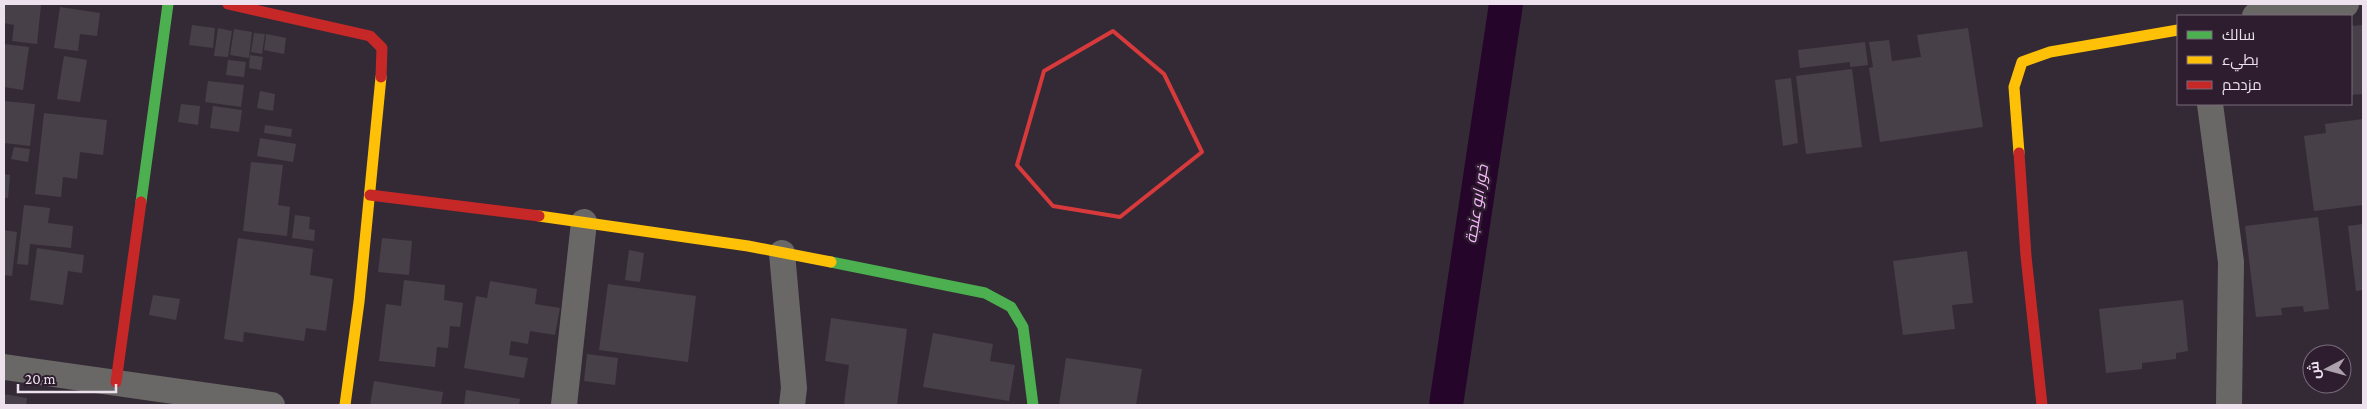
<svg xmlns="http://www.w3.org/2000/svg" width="2367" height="409" font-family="'Crimson Pro',Cairo,serif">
<rect width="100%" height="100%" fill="#342a35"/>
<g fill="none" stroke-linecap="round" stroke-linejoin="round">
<!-- canal -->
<path stroke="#26052a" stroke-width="34" d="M1446,405L1506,4"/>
</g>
<!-- building -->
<path fill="#474048" d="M4,4L41,5L37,44L12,41L14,25L4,23Z
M60,7L100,13L97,36L80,34L78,51L54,48Z
M192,25L215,28L213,48L189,45Z
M2363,25V94L2351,95V26Z
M218,28L232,31L228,57L214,56Z
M1968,28L1983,127L1880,142L1869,68L1873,67L1869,42L1889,40L1892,61L1921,57L1917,35Z
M234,29L252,32L249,58L230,55Z
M254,33L265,34L262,54L251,52Z
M266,34L286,38L284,54L264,50Z
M1865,42L1868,65L1850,67V62L1800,68L1798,50Z
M4,44L29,47L23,90L4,87Z
M250,55L263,57L261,70L249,68Z
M64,56L87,60L80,102L57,99Z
M228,60L246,62L244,77L226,75Z
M1852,69L1862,147L1806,154L1796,76Z
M1791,78L1798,143L1783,146L1775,80Z
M208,81L244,85L241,107L205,102Z
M260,91L275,94L273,111L257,108Z
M4,101L35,104L30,146L4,143Z
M181,104L200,106L198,125L178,122Z
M213,106L242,110L239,132L210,128Z
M44,113L107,120L103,155L80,152L77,179L63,177L61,197L35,194Z
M2363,119V205L2314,211L2304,136L2326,133L2325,124Z
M265,125L292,129L291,137L264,133Z
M260,138L296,144L293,162L257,156Z
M14,147L30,149L28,162L11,159Z
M251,162L283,165L278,205L290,207L287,236L243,231Z
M4,174L10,175L8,198H4Z
M24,205L50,208L48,223L73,226L71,248L30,244L28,265L17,264Z
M295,215L310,217L309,229L315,230L314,241L292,238Z
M2318,217L2329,309L2304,312L2303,306L2281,308L2282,315L2256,317L2245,226Z
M2363,224V290L2356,291L2348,226Z
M4,230L17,232L12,276L4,275Z
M238,238L313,249L310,275L333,279L326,331L306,328L304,341L244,332L243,342L224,339Z
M382,238L412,241L409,275L378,272Z
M37,248L84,255L82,273L68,271L63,305L30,300Z
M629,250L644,253L640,282L625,280Z
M1967,251L1973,303L1952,305L1955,329L1903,335L1893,261Z
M404,280L445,285L444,300L463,303L460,327L450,326L448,348L437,347L435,367L379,361L386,304L401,306Z
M490,281L537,289L535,304L560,308L555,335L530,331L528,344L511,341L509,355L528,358L524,378L464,368L476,296L487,298Z
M608,284L696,296L688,362L599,350Z
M153,295L180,299L176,320L149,315Z
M2183,300L2188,351L2176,353V359L2142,363V369L2106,373L2099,309Z
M831,318L907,329L897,405H844L849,365L825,361Z
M933,333L993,344L990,361L1015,365L1009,401L923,387Z
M587,354L618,358L615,385L584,381Z
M1066,358L1142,369L1136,405H1059Z
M374,381L443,392L441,405H370Z
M466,390L520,399L519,405H464Z
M4,394L27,398L26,405H4Z"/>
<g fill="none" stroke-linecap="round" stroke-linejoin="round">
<!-- street -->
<path stroke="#696866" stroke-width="26" d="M2255,16L2346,4
M2210,104L2231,262L2229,405
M782,253L794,388L792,405
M4,367L272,405
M564,405L584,222"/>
<!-- fast -->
<path stroke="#4caf50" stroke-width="11" d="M141,202L168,4
M831,262L985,293L1011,307L1023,327L1033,405"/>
<!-- slow -->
<path stroke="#ffc107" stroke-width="11" d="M2019,153L2014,87L2022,62L2050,52L2178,30
M539,216L748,246L831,262
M345,405L359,302L381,77"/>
<!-- jam -->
<path stroke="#c62828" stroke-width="11" d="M228,4L370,36L382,48L381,77
M2019,153L2026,256L2042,405
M370,195L539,216
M116,382L141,202"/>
</g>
<!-- marked area -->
<path fill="none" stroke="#d83a3c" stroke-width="4" stroke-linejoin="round" d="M1113,31L1164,74L1202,152L1120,217L1053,206L1017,165L1044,71Z"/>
<g text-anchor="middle" stroke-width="5" stroke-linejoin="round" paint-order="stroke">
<!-- water labels -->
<g font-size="16" font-style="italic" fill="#f8bafd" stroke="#2d1d2f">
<text transform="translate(1476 204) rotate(-81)" y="6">خور ابو عنجة</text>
</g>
</g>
<!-- border -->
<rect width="2367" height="409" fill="none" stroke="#ece1ed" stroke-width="10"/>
<!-- legend -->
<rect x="2177" y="15" width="175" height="90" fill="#2d1d2f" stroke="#796b7b"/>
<rect x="2187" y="31" width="25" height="8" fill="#4caf50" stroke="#796b7b"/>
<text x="2222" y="40" font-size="15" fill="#ece1ed">سالك</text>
<rect x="2187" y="56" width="25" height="8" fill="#ffc107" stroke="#796b7b"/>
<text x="2222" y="65" font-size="15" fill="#ece1ed">بطيء</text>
<rect x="2187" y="81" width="25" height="8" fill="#c62828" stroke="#796b7b"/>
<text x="2222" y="90" font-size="15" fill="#ece1ed">مزدحم</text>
<!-- north arrow -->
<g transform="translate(2327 369) rotate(264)"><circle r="24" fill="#2d1d2f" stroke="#796b7b"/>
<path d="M0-4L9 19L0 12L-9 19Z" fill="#aca1ad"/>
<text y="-8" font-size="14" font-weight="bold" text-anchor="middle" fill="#ece1ed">ش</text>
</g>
<!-- scale -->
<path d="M18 384v8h98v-8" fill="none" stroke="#ece1ed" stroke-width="2.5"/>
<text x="25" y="384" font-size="15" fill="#ece1ed" stroke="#2d1d2f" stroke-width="4" paint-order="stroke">20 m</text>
</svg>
